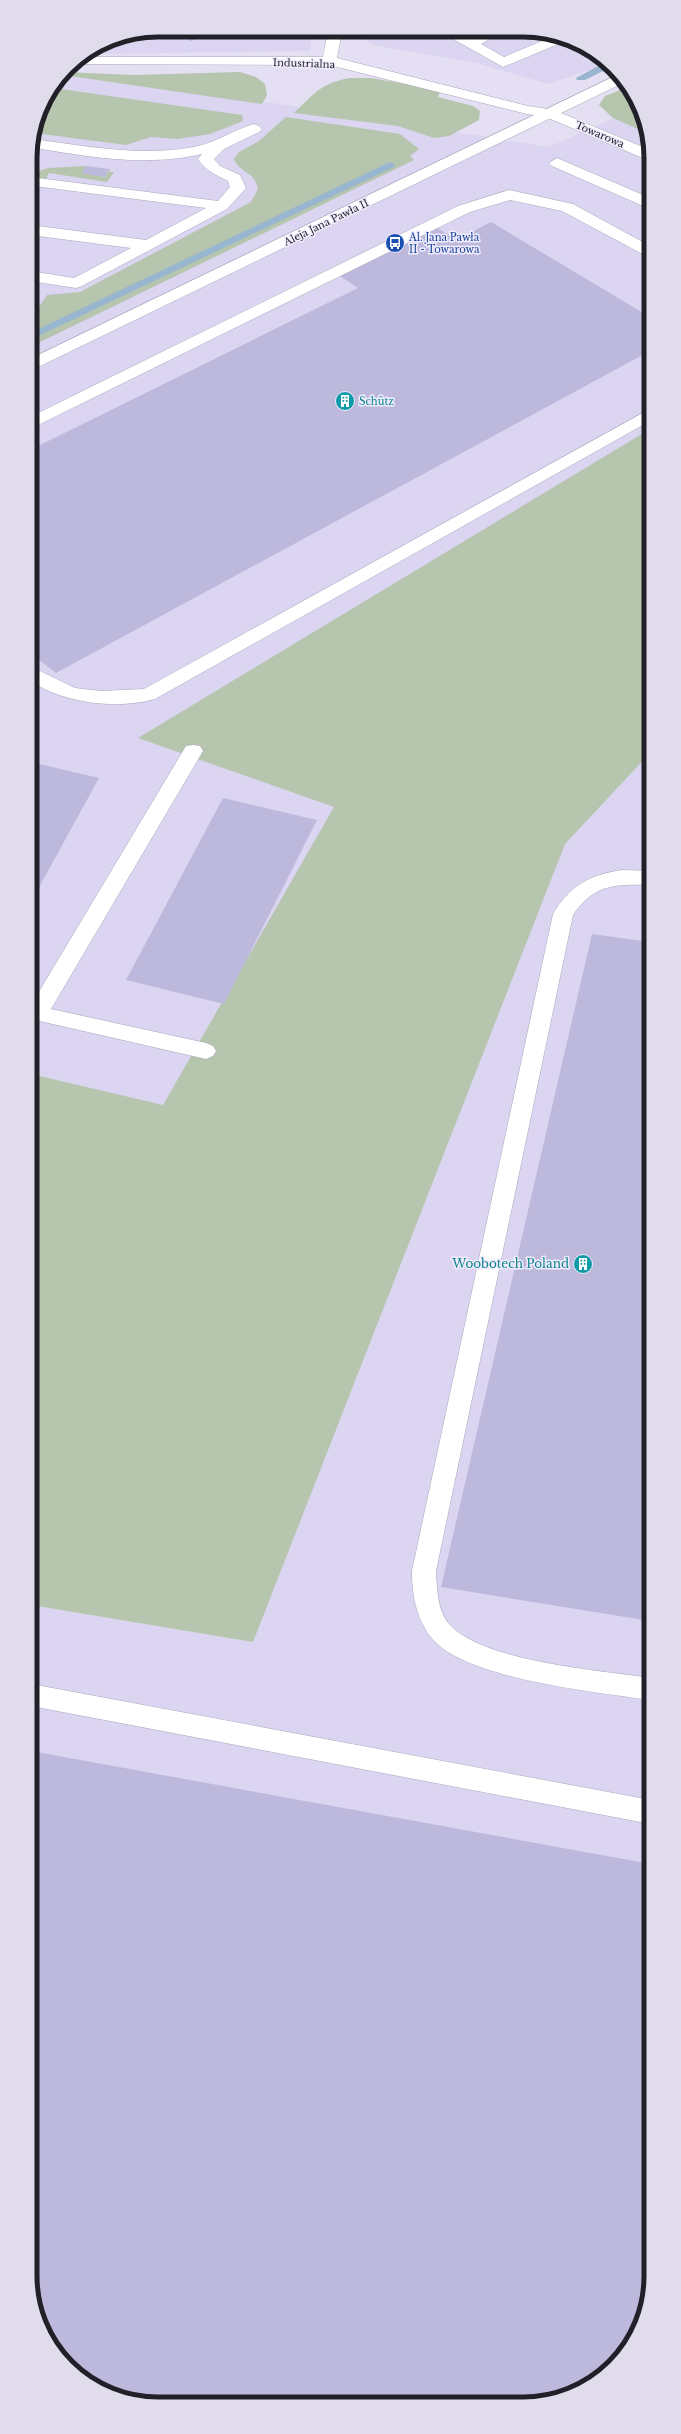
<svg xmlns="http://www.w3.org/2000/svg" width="681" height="2434" font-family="'Libre Baskerville',serif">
<rect width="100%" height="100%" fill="#e4dff3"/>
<!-- built -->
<path fill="#dcd5f1" d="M158,30L313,31L310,51L88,54L109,40Z
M367,31L548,33L587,47L607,64L548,84L477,63L373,45L363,38Z
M66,70L549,147L639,107L650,141L651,2284L641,2325L619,2360L580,2391L540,2403L133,2401L94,2387L62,2360L43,2332L31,2293L30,150L40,109Z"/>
<!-- green -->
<path fill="#b5c5ae" d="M65,72L133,75L240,72L256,77L265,84L267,95L262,104L63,75Z
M349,78H371L441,90L438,97L473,106L480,111L479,120L449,136L434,138L398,126L294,113C315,93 320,84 349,78Z
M628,87L638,102L647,133L613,118L599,105L605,96Z
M54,88L242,115L243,121L210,134L178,139L151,137L126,145L34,133L40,109Z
M286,117L400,134L419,149L410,156L414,160L30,347V305L39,307L47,295L80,292L251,202L258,189C254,170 240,174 234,159L239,152L259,141Z
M86,166L82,173L105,177L110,168V172H114L107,182L49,173L46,179L34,181L30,188V174L48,168Z
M650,429V753L565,844L253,1642L31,1605V1074L163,1105L334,807L138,738Z"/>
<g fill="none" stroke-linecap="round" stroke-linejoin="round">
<!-- stream -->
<path fill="#98b6cf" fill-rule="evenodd" d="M604,63L611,67L585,80H577L576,78Z
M390,162L395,165L394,167L30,340V333Z"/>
</g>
<!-- building -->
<path fill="#bdb9dc" d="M172,30H217L191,41Z
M86,166L109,169L105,177L82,173Z
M491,222L650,317V351L56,673L30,653V450L358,288L340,276L436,227L456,240Z
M31,762L99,778L31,902Z
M223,798L317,820L224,1004L126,980Z
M592,934L650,942V1621L441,1587Z
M31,1751L651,1864V2284L641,2325L619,2360L580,2391L540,2403L133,2401L94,2387L62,2360L43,2332L31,2293Z"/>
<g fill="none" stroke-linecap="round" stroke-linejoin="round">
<defs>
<path id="lane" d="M444,32H461L470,37L482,32H501L481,44L504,57L556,35L568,40L503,67L446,35Z
M254,124L259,126L262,129L259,132L224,149L214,159L220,166L240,175L246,188L227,209L82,286L76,288L30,281V271L74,278L131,248L30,235V225L146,240L206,208L34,186L30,185V177L218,201L230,187L228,181C216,175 206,171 198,159L202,154C147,167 86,157 31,147L33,139C86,146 141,157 194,147C216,143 233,130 254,124Z
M557,158L650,198V209L552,166L549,163Z
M509,190L573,204L650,246V258L562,211L510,200L470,212L30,429V417L458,206Z
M650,409V421L155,699C116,710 64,703 30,681V666L75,688L101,691L144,689Z
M193,745L200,746L203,751L51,1009L206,1043L213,1046L216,1051L213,1056L206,1059L31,1019V1005L186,746Z
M623,870L650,871V885C615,884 594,884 573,915L436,1571C437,1588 437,1610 449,1624C483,1662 599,1670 650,1678V1700C598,1692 462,1679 431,1637C416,1618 412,1594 412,1571L553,914C569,886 591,874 623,870Z
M31,1684L651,1800V1824L31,1706Z"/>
<path id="street" d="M328,31H342L337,58L528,106L554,110L650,150V161L546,117L527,114L329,65L73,64L84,57H323Z"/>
<path id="secondary" d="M619,74L625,82L30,371V359Z"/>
</defs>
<!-- lane casing -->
<use href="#lane" stroke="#aba6ba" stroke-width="1"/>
<!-- street casing -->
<use href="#street" stroke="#aba6ba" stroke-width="1"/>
<!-- secondary casing -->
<use href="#secondary" stroke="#aba6ba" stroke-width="1"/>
<!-- lane -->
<use href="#lane" fill="#fff" fill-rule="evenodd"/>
<!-- street -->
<use href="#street" fill="#fff" fill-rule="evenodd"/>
<!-- secondary -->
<use href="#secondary" fill="#fff" fill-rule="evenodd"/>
</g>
<!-- icons -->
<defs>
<symbol id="bus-disc" viewBox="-11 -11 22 22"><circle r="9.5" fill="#1a4fb4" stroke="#f1ecfd"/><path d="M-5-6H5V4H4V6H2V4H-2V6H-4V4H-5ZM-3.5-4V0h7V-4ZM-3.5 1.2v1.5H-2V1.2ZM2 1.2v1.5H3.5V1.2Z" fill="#fff"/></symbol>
<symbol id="building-disc" viewBox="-11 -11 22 22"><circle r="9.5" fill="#0f9aa8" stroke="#f1ecfd"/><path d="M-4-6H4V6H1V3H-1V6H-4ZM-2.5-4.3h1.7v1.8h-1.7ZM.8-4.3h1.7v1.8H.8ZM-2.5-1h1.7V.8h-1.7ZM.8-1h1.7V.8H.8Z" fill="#fff"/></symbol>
</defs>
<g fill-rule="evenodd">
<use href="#bus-disc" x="384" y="232" width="22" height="22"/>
<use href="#building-disc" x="334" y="390" width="22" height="22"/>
<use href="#building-disc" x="572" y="1253" width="22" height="22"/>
</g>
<g text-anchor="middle" stroke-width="3" stroke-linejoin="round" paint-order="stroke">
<!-- far-street labels -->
<g font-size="10" fill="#211f27" stroke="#f1ecfd">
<text transform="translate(304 63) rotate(2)" y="4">Industrialna</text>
<text transform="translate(600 134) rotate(23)" y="4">Towarowa</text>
<text transform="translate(326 222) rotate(-26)" y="4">Aleja Jana Pawła II</text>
</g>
<!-- far-transit labels -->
<g font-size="10" fill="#164399" stroke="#f1ecfd" text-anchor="start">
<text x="409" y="241">Al. Jana Pawła<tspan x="409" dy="12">II - Towarowa</tspan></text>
</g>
<!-- far-culture labels -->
<g font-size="10" fill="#0d838f" stroke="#f1ecfd" text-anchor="start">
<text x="359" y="405">Schütz</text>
</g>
<!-- culture labels -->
<g font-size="12" fill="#0d838f" stroke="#f1ecfd" text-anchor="end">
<text x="569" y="1268">Woobotech Poland</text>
</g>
</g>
<!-- crop -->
<path d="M0 0H681V2434H0ZM158 37H523A121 121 0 0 1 644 158V2276A121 121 0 0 1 523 2397H158A121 121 0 0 1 37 2276V158A121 121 0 0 1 158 37Z" fill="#e0dcec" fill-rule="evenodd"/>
<path fill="none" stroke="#211f27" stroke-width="5" d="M158 37H523A121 121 0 0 1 644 158V2276A121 121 0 0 1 523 2397H158A121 121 0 0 1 37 2276V158A121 121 0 0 1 158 37Z"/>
</svg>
